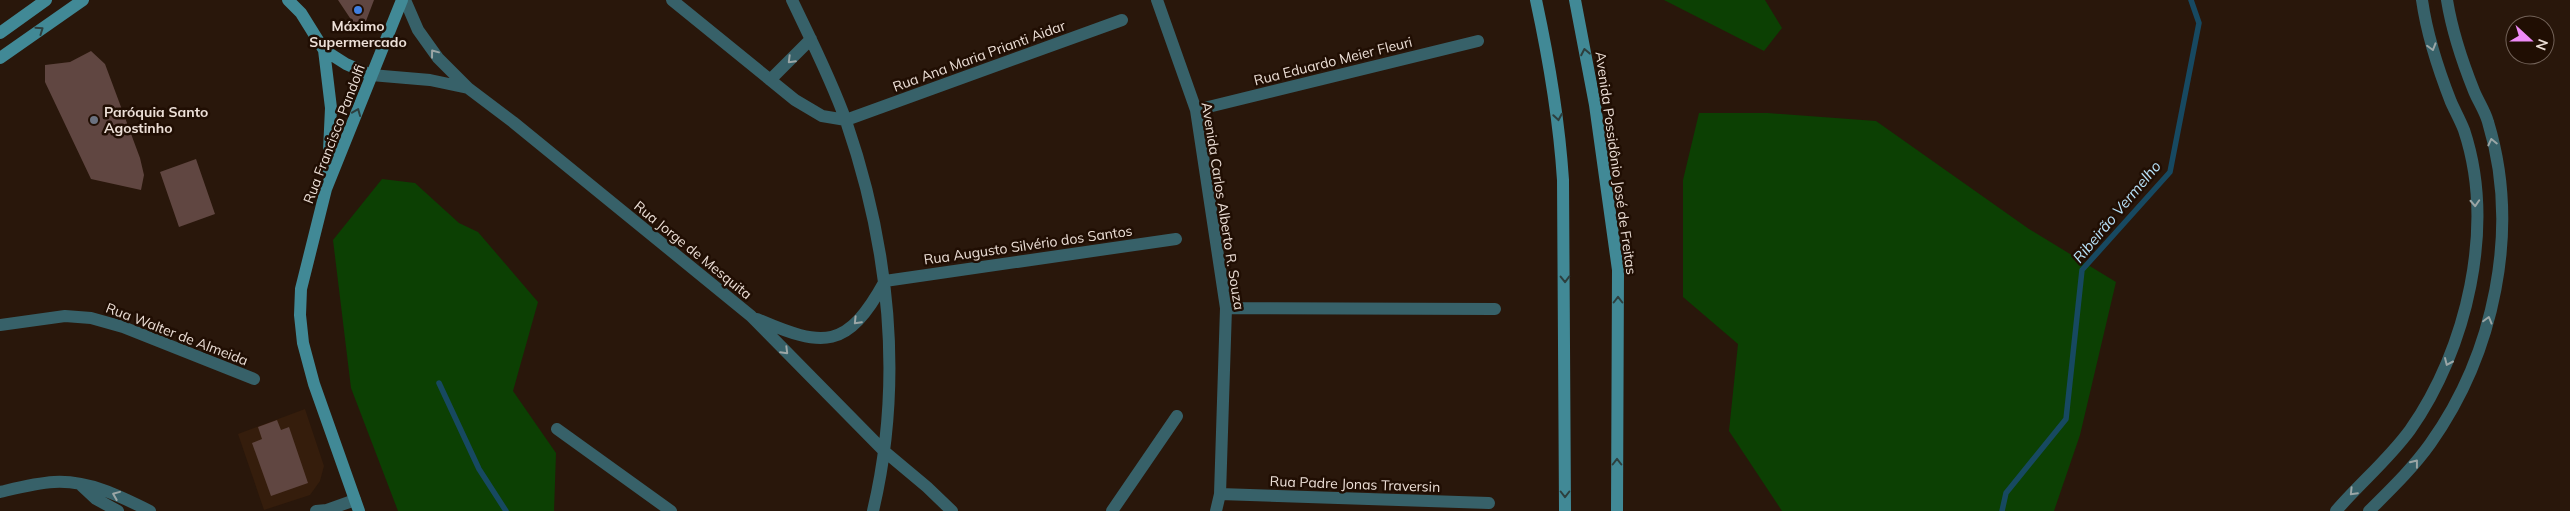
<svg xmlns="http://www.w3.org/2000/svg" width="2570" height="511" font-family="Mulish,sans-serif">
<rect width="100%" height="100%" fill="#29170b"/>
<!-- built -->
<path fill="#351d0c" d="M305,409L324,466L320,481L310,495L264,510L238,434Z"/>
<!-- green -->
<path fill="#0c4003" d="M1664,0H1765L1782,28L1764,51Z
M1699,113H1768L1876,121L2029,229L2116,282L2080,435L2054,511H1782L1729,431L1738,344L1683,297V180Z
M382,179L415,183L459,223L478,232L538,302L513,391L556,453L554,511H398L351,388L333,240Z"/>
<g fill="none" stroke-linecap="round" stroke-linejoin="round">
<!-- stream -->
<path stroke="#174961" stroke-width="5.5" d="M439,383L479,469L506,511
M2002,511L2006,493L2066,419L2082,270L2170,172L2199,23L2191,0"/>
</g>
<!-- building -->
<path fill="#604641" d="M338,0H374L366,21L356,27Z
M91,51L105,64L140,158L144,175L141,190L91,179L45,82V65L70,62Z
M196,159L215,214L179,227L160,172Z
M277,420L281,430L289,427L308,483L271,496L252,443L262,439L258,427Z"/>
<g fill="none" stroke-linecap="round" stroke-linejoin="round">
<!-- street -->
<path stroke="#376169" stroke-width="12" d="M405,0L418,30L438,58L468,88L513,122L751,316L884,451L927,487L952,511
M672,0L795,100L822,116L846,120L1122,20
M792,0C811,40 831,79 846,121C889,246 904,380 873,511
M1157,0L1196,110L1226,308L1220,494L1216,511
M371,75L430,80L468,88
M770,80L811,39
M1196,110L1478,41
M1226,308L1495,309
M757,319C824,348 847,350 885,281L1176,239
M0,325L65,316L91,318L123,327L254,379
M557,429L671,511
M81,485L96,499L118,511
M0,492C17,488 36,483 54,482C88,480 120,496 150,511
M1220,494L1489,503
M316,511L327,510L355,500
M1112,511L1177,416
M2336,511C2360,483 2388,460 2410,430C2467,349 2496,226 2464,130C2460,120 2455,111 2451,102C2438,69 2427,35 2422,0
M2369,511C2391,489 2412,469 2430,444C2494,354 2521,230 2488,122C2485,111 2478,101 2474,91C2462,61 2452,31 2447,0"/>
<!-- secondary -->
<path stroke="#418996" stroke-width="12" d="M288,0L301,13L324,50L346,64L371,75
M1536,0C1549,60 1559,119 1563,180L1565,511
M1575,0L1595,105L1618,270L1617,511
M0,33L46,0
M324,50L331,108L328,172
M0,58L83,0
M359,511L314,384L303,343L300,315L301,289L326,189L402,0"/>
</g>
<!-- one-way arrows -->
<defs><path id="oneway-chevron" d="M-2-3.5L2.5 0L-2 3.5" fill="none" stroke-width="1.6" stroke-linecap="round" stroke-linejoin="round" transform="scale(1.25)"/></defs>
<g stroke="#2d3f3e">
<use href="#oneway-chevron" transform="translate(40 30) rotate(-35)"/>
<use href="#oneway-chevron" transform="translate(1585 52) rotate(-101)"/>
<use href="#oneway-chevron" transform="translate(357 112) rotate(-68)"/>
<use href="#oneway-chevron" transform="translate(1558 117) rotate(81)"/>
<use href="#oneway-chevron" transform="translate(1565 279) rotate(89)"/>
<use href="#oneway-chevron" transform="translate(1618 300) rotate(-90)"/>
<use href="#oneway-chevron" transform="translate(1617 462) rotate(-90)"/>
<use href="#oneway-chevron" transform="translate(1565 494) rotate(90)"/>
</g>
<g stroke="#9ba6a6">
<use href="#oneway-chevron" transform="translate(2432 47) rotate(74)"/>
<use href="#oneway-chevron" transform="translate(434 53) rotate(-127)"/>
<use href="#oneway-chevron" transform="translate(791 60) rotate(135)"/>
<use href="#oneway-chevron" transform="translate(2492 142) rotate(-103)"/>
<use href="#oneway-chevron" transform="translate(2475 203) rotate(87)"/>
<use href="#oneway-chevron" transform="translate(2488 320) rotate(-75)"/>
<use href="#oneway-chevron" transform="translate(857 321) rotate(134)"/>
<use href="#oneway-chevron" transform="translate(785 351) rotate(45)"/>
<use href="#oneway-chevron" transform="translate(2448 362) rotate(114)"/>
<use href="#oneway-chevron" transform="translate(2415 463) rotate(-52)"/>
<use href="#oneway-chevron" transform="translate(2353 492) rotate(134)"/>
<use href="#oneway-chevron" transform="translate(116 495) rotate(-158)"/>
</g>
<!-- markers -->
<circle fill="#3f7fe0" stroke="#200e03" stroke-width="2" cx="358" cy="10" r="5"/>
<circle fill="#6b7280" stroke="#200e03" stroke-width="2" cx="94" cy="120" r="5"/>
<g text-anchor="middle" stroke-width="5" stroke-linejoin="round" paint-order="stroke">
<!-- poi labels -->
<g font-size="14" font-weight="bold" fill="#ecdfd7" stroke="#200e03">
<text x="358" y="31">Máximo<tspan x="358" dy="16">Supermercado</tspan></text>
<text x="104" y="117" text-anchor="start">Paróquia Santo<tspan x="104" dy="16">Agostinho</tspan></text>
</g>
<!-- street labels -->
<g font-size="14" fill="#ecdfd7" stroke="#200e03">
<text transform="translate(979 56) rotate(-20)" y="5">Rua Ana Maria Prianti Aidar</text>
<text transform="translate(1333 61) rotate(-14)" y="5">Rua Eduardo Meier Fleuri</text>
<text transform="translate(334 134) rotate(-69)" y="5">Rua Francisco Pandolfi</text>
<text transform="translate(1616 163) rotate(82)" y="5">Avenida Possidônio José de Freitas</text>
<text transform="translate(1223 206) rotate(81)" y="5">Avenida Carlos Alberto R. Souza</text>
<text transform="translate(1028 245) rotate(-8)" y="5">Rua Augusto Silvério dos Santos</text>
<text transform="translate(693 250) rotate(39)" y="5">Rua Jorge de Mesquita</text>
<text transform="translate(177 334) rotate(21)" y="5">Rua Walter de Almeida</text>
<text transform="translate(1355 484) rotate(2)" y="5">Rua Padre Jonas Traversin</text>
</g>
<!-- water labels -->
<g font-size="15" font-style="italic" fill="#b8e3fb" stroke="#200e03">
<text transform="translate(2117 212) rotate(-50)" y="5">Ribeirão Vermelho</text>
</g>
</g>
<!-- north arrow -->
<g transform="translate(2530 40) rotate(111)"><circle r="24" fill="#200e03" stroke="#726258"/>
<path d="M0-4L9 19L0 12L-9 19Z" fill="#ef8bf7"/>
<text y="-8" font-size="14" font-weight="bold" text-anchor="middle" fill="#ecdfd7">N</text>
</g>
</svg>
